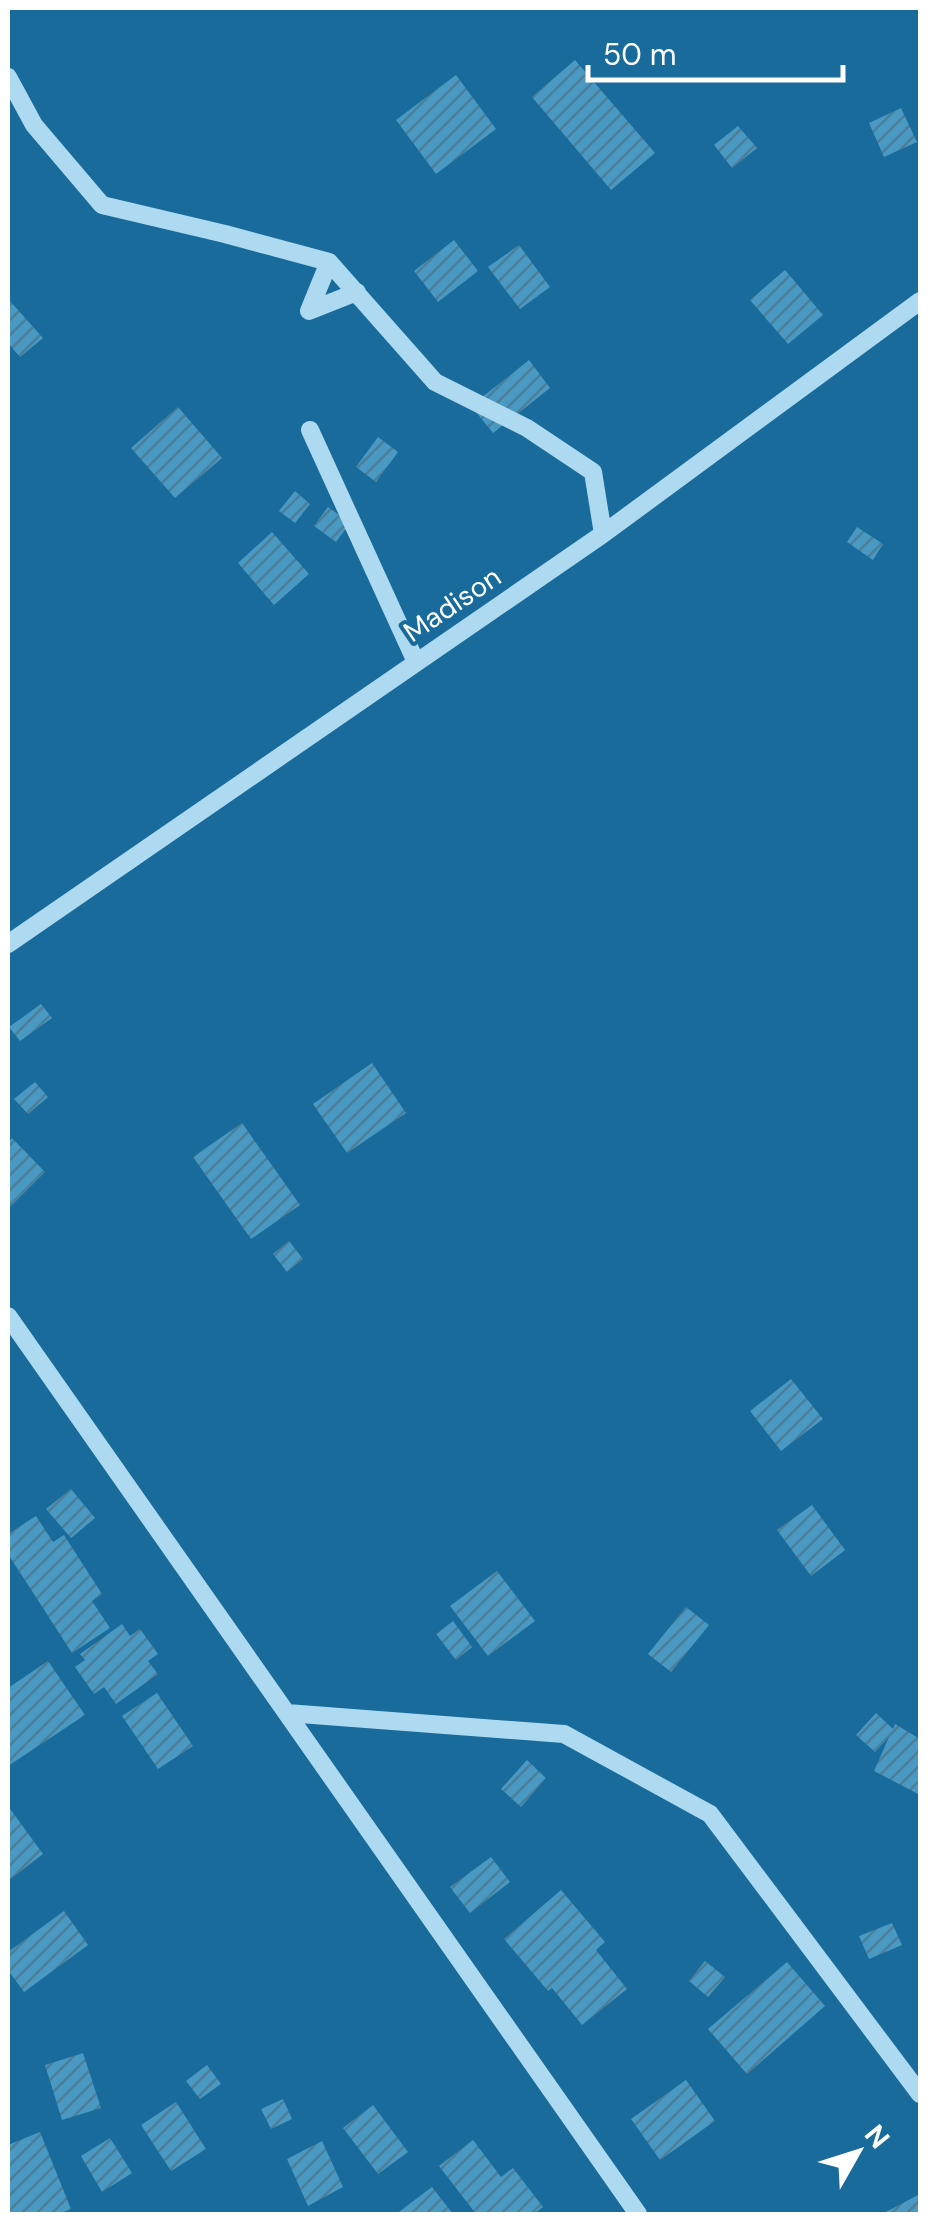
<svg xmlns="http://www.w3.org/2000/svg" width="928" height="2222" font-family="'DM Sans',sans-serif">
<defs>
<pattern id="building-hatch" width="6" height="6" patternUnits="userSpaceOnUse" patternTransform="scale(2.5)"><rect width="6" height="6" fill="#4a99c3"/><path d="M-1 1l2-2M0 6l6-6M5 7l2-2" fill="none" stroke="#4b7e99"/></pattern>
</defs>
<rect width="100%" height="100%" fill="#186b9a"/>
<!-- building -->
<path fill="url(#building-hatch)" d="M575,60L655,153L611,190L532,97Z
M456,75L496,129L436,174L396,120Z
M901,108L917,142L884,157L869,123Z
M738,126L757,148L732,168L714,145Z
M454,240L478,271L438,302L414,271Z
M519,245L550,287L520,309L488,267Z
M785,270L823,315L788,344L750,300Z
M10,301L43,338L20,357L8,343Z
M529,360L550,388L493,433L471,406Z
M178,407L222,458L175,498L131,448Z
M378,437L398,452L376,482L356,467Z
M295,491L310,504L295,523L279,511Z
M328,507L350,523L336,542L314,526Z
M857,527L883,544L873,560L847,542Z
M272,532L309,574L274,605L238,563Z
M41,1004L52,1018L20,1041L9,1027Z
M372,1063L406,1113L347,1153L313,1104Z
M35,1082L48,1097L28,1114L14,1099Z
M242,1123L300,1205L251,1239L193,1157Z
M12,1138L45,1172L11,1206L8,1202V1143Z
M289,1241L303,1259L287,1272L273,1254Z
M791,1379L823,1419L781,1451L750,1411Z
M71,1489L95,1518L71,1538L46,1509Z
M812,1505L845,1550L811,1576L777,1530Z
M36,1516L53,1542L64,1535L102,1594L92,1601L110,1628L72,1653L8,1554V1534Z
M497,1571L535,1621L488,1656L450,1606Z
M686,1607L709,1625L671,1672L648,1654Z
M453,1621L472,1647L456,1660L436,1634Z
M122,1624L130,1636L140,1629L158,1654L148,1661L158,1674L116,1704L104,1687L94,1694L75,1667L85,1660L80,1654Z
M48,1661L85,1715L8,1766V1688Z
M157,1693L193,1746L158,1769L122,1716Z
M876,1713L893,1729L895,1724L920,1739V1795L874,1771L889,1737L875,1752L856,1735Z
M527,1760L546,1778L521,1807L501,1789Z
M8,1806L43,1854L8,1881Z
M491,1857L510,1882L470,1913L450,1887Z
M561,1890L605,1942L596,1950L627,1989L582,2025L552,1988L548,1991L504,1939Z
M64,1911L88,1945L24,1992L8,1970V1952Z
M892,1923L902,1945L869,1959L859,1936Z
M705,1961L725,1977L708,1997L689,1981Z
M787,1962L825,2006L747,2074L708,2029Z
M83,2053L101,2108L62,2120L45,2065Z
M207,2065L221,2084L200,2099L186,2081Z
M686,2080L715,2121L660,2160L631,2119Z
M283,2099L292,2119L271,2129L261,2109Z
M176,2102L206,2149L171,2171L141,2125Z
M373,2105L408,2152L378,2174L343,2128Z
M40,2132L71,2209L59,2214H8V2145Z
M110,2138L132,2173L102,2192L81,2156Z
M473,2140L501,2177L513,2168L543,2207L534,2214H476L439,2166Z
M322,2141L343,2187L308,2206L287,2159Z
M432,2187L453,2214H396Z
M920,2194V2214H882Z"/>
<g fill="none" stroke-linecap="round" stroke-linejoin="round">
<!-- minor -->
<path stroke="#aedaf1" stroke-width="18" d="M8,77L34,125L102,205L225,234L329,262L435,382L527,428L593,472L603,534
M329,262L309,311L357,292
M310,430L416,662
M8,944L603,534L920,301
M8,1316L638,2214
M287,1713L564,1734L710,1814L920,2094"/>
</g>
<g text-anchor="middle" stroke-width="8" stroke-linejoin="round" paint-order="stroke">
<!-- street labels -->
<g font-size="28" fill="#fff" stroke="#186b9a">
<text transform="translate(452 604) rotate(-34)" y="10">Madison</text>
</g>
</g>
<!-- border -->
<rect width="928" height="2222" fill="none" stroke="#ffffff" stroke-width="20"/>
<!-- north arrow -->
<g transform="translate(858 2152) rotate(51)" stroke="#186b9a" stroke-width="8" paint-order="stroke">
<path d="M0-8L18 38L0 25L-18 38Z" fill="#ffffff"/>
<text y="-15" font-size="28" font-weight="bold" text-anchor="middle" fill="#ffffff">N</text>
</g>
<!-- scale -->
<path d="M588 65v15h255v-15" fill="none" stroke="#ffffff" stroke-width="5"/>
<text x="603" y="65" font-size="30" fill="#ffffff" stroke="#186b9a" stroke-width="8" paint-order="stroke">50 m</text>
</svg>
